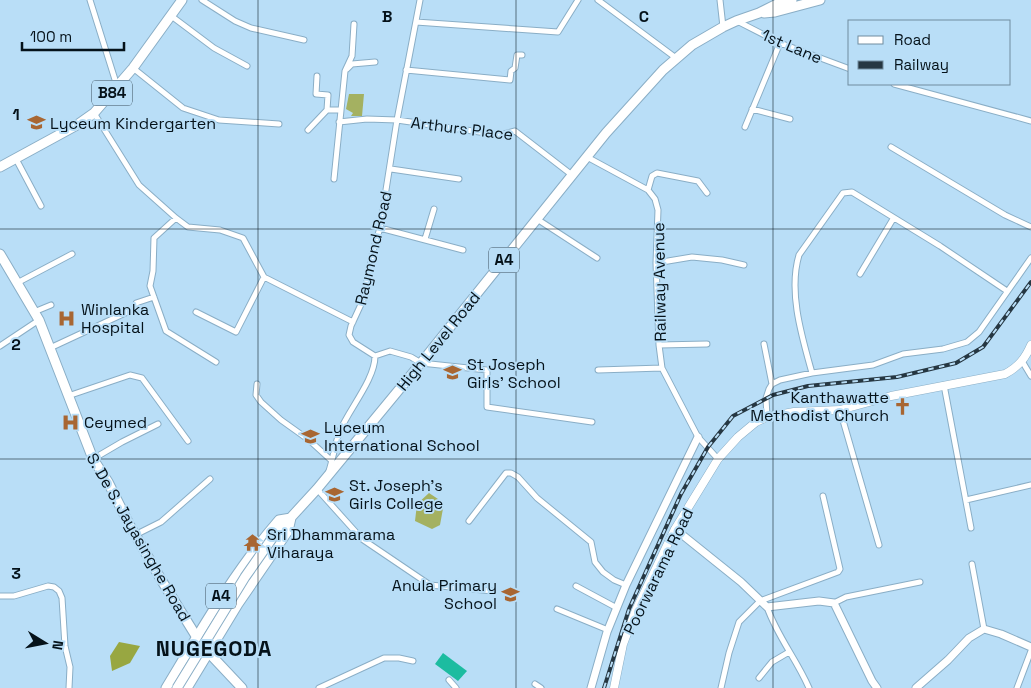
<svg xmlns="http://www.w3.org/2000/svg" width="1031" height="688" font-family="'Space Grotesk',sans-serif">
<rect width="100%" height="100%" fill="#b9def7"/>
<!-- green -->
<path fill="#a4b161" d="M349,94H364L362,116H351L353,113L346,109Z
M429,493L444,503L440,525L432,529L415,521L417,504Z"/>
<!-- forest -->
<path fill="#98a741" d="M119,642L140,646L130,663L112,671L110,656Z"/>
<!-- water -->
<path fill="#1cbca0" d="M443,653L467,671L458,681L435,664Z"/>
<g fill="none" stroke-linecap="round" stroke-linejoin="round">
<defs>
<path id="minor" d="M90,0L117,86
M202,0L235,21L251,28L304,40
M598,0L676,58
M720,0L723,27
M170,15L214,48L247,66
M737,21L780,43L850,69
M416,22L558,32L578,0
M133,68L183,108L219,120L279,124
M347,69L352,64L375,62
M406,70L510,80L511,71L515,68L517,55H522
M317,76L316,94L328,95L327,110
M894,84L1031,121
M752,109L790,119
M94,113L139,185L176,218L188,227L220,230L243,238L264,277L353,322
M339,122L367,119L397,120L500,135L515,131L572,175
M745,127L780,43
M308,130L327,110H340
M891,147L1005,215L1031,227
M587,157L648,190L655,199L658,210L656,263L659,345L662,368L698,437L718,459
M16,159L41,206
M391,169L459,179
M334,179L345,71L352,56L354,24
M648,190L652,176L657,173L698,181L707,193
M176,218L154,238L153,271L150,286L166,331L216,362
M537,219L597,258
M380,228L463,250
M425,239L434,209
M656,263L692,257L722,260L744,265
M860,274L893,219
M17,283L72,254
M34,312L51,305
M196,312L236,332L264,277
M764,344L772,384
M659,345L707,344
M0,346L39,320
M50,348L136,308V303L154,297
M375,356L390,351L411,357L421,363L487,370V407L592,422
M1022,361L1031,376
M598,370L662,368
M812,373C802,337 788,292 799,255L843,193L852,192L940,246L1007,291
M257,384L256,395L261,402L281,420L309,440L332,461
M944,385L971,528
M68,396L130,375L142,378L188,441
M840,410L879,545
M767,417L766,398L769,389L772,384L780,380L812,373L873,365L903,354L943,349L967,342L979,332L1031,258
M93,459L122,442L158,424
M329,471C333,458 335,445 339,433C348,410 375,380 375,356L353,342L349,335L351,326L363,300L373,251L380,228L397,120L420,0
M317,489L362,539L430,585L493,591
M966,500L1031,485
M469,521L506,473H511L518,477L537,498L591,542L595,562L603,572L614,580L626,585
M135,535L161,522L210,479
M972,564L984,629
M576,586L617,608
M0,596H14L48,586L54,587L59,591L62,598L65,646L70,667L69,688
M834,603L846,597L920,582
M767,607C777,636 797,660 809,688
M557,609L608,630
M759,678L772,662L789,652
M449,680L456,688
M535,684L541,688
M319,688L384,658H399L413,661
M721,688L729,653L739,622L760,601L838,572L840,569L823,496
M1017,688L1031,651"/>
<path id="tertiary" d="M675,529L741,582L767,607L819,601L834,603L872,681L877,688
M591,688L607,632L626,585L698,437
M916,688L948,660L969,638L984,629L1001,634L1031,647"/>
<path id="secondary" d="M614,688L623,644L636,610L675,529L718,459L738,437L756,422L767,417L794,412L840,410L891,396L1005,374C1018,367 1025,359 1031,345"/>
<path id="primary" d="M0,167L77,125L94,113L133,68L182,0
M0,254L39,320L93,459L108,482L129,524L162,581L196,636L209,653L242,688"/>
<path id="trunk" d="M764,13L775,12L820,0
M273,537L317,489L421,363L606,133L663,70L692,45L723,27L736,21L759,13L777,4L792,0
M166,688C201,630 234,572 279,520L291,518L288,531L238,604L187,688"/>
</defs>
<!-- minor casing -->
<use href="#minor" stroke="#8aaec6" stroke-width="7"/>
<!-- tertiary casing -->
<use href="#tertiary" stroke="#8aaec6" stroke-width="9"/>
<!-- secondary casing -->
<use href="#secondary" stroke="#8aaec6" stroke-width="9"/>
<!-- primary casing -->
<use href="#primary" stroke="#8aaec6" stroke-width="11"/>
<!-- trunk casing -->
<use href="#trunk" stroke="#8aaec6" stroke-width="11"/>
<!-- minor -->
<use href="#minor" stroke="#fff" stroke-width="5"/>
<!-- tertiary -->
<use href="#tertiary" stroke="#fff" stroke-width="7"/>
<!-- secondary -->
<use href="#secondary" stroke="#fff" stroke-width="8"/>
<!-- primary -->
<use href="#primary" stroke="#fff" stroke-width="9"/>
<!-- trunk -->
<use href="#trunk" stroke="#fff" stroke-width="9"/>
<defs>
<path id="rail" d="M604,688L629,609L681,494L708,447L733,416L773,395L808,386L897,377L956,363L983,347L1031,282"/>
</defs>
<!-- rail casing -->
<use href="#rail" stroke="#263742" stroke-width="4"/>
<!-- rail -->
<use href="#rail" stroke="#b9def7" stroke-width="2" stroke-dasharray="5.5" stroke-linecap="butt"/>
<defs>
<path id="trunk-bridge" d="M177,688L245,577L273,537"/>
</defs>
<!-- trunk-bridge casing -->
<use href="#trunk-bridge" stroke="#8aaec6" stroke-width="11" stroke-linecap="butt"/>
<!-- trunk-bridge -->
<use href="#trunk-bridge" stroke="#fff" stroke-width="9"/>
</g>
<!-- grid -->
<path fill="none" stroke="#05121a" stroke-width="1" stroke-opacity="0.55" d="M258,0V688M516,0V688M773,0V688M0,229H1031M0,459H1031"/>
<!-- icons -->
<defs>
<symbol id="school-bare" viewBox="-9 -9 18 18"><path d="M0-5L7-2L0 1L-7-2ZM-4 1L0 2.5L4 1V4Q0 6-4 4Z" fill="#a86632" stroke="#b9def7" stroke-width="2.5" paint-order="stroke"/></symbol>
<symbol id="hospital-bare" viewBox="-9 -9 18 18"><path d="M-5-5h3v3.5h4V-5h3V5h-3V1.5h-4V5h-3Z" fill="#a86632" stroke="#b9def7" stroke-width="2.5" paint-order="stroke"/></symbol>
<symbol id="church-bare" viewBox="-9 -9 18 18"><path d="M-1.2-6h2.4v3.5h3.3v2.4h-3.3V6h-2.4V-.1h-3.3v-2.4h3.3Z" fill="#a86632" stroke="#b9def7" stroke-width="2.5" paint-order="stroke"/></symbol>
<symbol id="temple-bare" viewBox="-9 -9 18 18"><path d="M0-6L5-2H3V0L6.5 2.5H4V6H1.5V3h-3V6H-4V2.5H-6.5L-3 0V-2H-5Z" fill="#a86632" stroke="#b9def7" stroke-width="2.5" paint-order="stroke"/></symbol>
</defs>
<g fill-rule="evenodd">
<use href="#school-bare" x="24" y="110" width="25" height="25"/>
<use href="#hospital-bare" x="54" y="306" width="25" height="25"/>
<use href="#school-bare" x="440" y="360" width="25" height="25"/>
<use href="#church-bare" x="890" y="394" width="25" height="25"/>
<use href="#hospital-bare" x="58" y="410" width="25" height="25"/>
<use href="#school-bare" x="298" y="424" width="25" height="25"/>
<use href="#school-bare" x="322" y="482" width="25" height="25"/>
<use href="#temple-bare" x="240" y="530" width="25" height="25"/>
<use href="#school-bare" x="498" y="582" width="25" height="25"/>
</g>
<g text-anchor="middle" stroke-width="4" stroke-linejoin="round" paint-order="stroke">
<!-- shield labels -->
<g fill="#b9def7" stroke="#3b4f5c" stroke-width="1">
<rect x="92" y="80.5" width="40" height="25" rx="4"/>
<rect x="489" y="247.5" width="30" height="25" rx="4"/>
<rect x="206" y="583.5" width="30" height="25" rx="4"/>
</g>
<g font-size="15" font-weight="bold" fill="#05121a">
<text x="112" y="98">B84</text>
<text x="504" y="265">A4</text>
<text x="221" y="601">A4</text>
</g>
<!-- street labels -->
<g font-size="16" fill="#05121a" stroke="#b9def7">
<text transform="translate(792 46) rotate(23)" y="6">1st Lane</text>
<text transform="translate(462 128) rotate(7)" y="6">Arthurs Place</text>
<text transform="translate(373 248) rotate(-77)" y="6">Raymond Road</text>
<text transform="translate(659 282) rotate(-91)" y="6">Railway Avenue</text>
<text transform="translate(438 341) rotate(-51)" y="6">High Level Road</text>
<text transform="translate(139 537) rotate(60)" y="6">S. De S. Jayasinghe Road</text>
<text transform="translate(658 571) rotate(-64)" y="6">Poorwarama Road</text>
</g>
<!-- poi labels -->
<g font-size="16" fill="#05121a" stroke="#b9def7" text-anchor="start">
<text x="50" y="129">Lyceum Kindergarten</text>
<text x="81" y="315">Winlanka<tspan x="81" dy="18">Hospital</tspan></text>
<text x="467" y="370">St Joseph<tspan x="467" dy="18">Girls' School</tspan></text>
<text x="889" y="403" text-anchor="end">Kanthawatte<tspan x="889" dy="18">Methodist Church</tspan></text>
<text x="84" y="428">Ceymed</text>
<text x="324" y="433">Lyceum<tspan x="324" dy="18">International School</tspan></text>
<text x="349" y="491">St. Joseph's<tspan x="349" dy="18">Girls College</tspan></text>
<text x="267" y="540">Sri Dhammarama<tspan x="267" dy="18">Viharaya</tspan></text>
<text x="497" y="591" text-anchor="end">Anula Primary<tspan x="497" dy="18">School</tspan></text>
</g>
<!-- district labels -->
<g font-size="21" font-weight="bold" letter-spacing="1" fill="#05121a" stroke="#b9def7">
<text x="214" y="656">NUGEGODA</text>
</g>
</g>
<g font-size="16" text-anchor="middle" font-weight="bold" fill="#05121a" stroke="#b9def7" stroke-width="4" stroke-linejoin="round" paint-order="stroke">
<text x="387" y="22">B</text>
<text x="644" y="22">C</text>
<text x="16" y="120">1</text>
<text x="16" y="350">2</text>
<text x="16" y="579">3</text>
</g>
<!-- legend -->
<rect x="848" y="20" width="162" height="65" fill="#b9def7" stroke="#718c9f"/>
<rect x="858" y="36" width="25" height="8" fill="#ffffff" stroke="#718c9f"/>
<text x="894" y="45" font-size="15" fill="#05121a">Road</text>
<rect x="858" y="61" width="25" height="8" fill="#263742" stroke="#718c9f"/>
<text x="894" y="70" font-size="15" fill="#05121a">Railway</text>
<!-- north arrow -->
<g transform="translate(45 643) rotate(100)" stroke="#b9def7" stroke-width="4" paint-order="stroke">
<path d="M0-4L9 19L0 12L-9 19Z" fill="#05121a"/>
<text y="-8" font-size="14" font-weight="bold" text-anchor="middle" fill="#05121a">N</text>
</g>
<!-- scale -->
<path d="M22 42v8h102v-8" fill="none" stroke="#05121a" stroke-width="2.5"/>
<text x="30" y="42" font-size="15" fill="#05121a" stroke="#b9def7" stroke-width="4" paint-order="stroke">100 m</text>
</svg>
